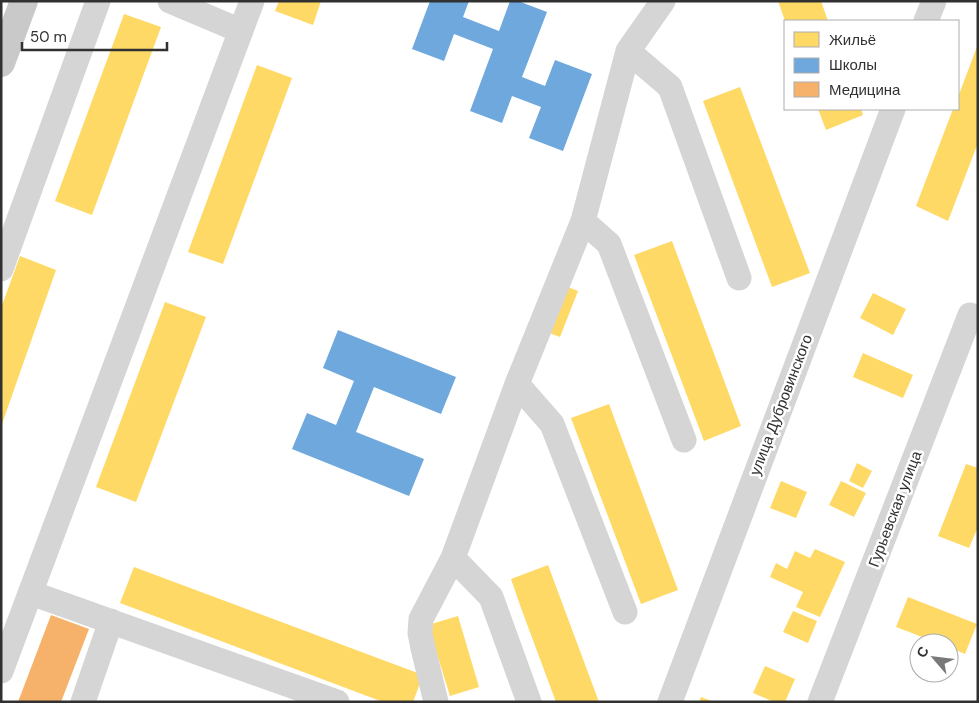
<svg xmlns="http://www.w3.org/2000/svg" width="979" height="703" font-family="'DM Sans',sans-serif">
<rect width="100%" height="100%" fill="#fff"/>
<!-- homes -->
<path fill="#ffd966" d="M279,1H321L313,25L275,11Z
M778,1H821L828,21H785Z
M124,14L161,27L92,215L55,201Z
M978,44V143L948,221L916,206L953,109H958V97Z
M257,65L292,78L223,264L188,252Z
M740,87L810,273L772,287L703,101Z
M818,109H861L863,115L826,130Z
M672,241L741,426L704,441L634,255Z
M20,256L56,270L2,424L1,308Z
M563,285L578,291L560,337L544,331Z
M873,293L906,309L893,335L860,318Z
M165,302L206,317L136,502L96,487Z
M863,353L913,375L903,398L853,377Z
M609,404L678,590L641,604L571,418Z
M857,463L872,471L863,488L849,481Z
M966,464L978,468V527L969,548L938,536Z
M781,481L807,492L796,518L770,508Z
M841,481L866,493L854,517L829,505Z
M815,549L845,562L820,617L796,607L803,592L770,577L776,563L787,569L795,551L810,558Z
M548,565L599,702H556L521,608L511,579Z
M134,567L423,675L413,702H383L120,603Z
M908,597L977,624L965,654L949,647V643H938L896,627Z
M793,611L817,621L808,643L783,632Z
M458,616L479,687L450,696L428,625Z
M765,666L795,679L785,702H774L753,693Z
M701,697L714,702H699Z"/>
<!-- schools -->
<path fill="#6fa8dc" d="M430,1H469L463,17L499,31L510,1H518L547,12L522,77L545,86L555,60L592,74L563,151L529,138L541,107L512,96L502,123L470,111L493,49L454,34L444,61L412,49Z
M338,330L456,377L441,414L374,387L356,432L424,459L409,496L292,449L307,413L336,425L354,381L323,368Z"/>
<!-- health -->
<path fill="#f6b26b" d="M51,615L89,629L61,702H18Z"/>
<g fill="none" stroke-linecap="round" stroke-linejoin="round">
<!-- minor -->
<path stroke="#d5d5d5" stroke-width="25" d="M170,1L241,31
M926,21L934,1
M628,51L670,87L739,278
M583,221L609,244L684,440
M1,269L98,1
M517,384L552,424L625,612
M453,558L491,597L529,702
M31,593L337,702
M1,671L252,1
M83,702L111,621
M436,702L423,648L420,633L421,619L453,558L517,384L583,221L628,51L663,1
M670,702L893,109
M820,702L970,315L978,318"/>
<!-- major -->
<path stroke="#c9c9c9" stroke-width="28" d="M1,63L24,1"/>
</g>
<g text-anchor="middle" stroke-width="5" stroke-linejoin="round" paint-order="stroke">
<!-- street labels -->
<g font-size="15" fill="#313131" stroke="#fff">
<text transform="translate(781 405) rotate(-69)" y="5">улица Дубровинского</text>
<text transform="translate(895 509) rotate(-69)" y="5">Гурьевская улица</text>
</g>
</g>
<!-- border -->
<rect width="979" height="703" fill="none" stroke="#313131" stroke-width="5"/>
<!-- legend -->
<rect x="784" y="20" width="175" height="90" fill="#ffffff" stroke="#adadad"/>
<rect x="794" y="32" width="25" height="15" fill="#ffd966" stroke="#adadad"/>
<text x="829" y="45" font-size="15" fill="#313131">Жильё</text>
<rect x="794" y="58" width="25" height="15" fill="#6fa8dc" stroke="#adadad"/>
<text x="829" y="70" font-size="15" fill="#313131">Школы</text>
<rect x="794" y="82" width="25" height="15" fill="#f6b26b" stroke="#adadad"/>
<text x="829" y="95" font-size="15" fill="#313131">Медицина</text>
<!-- north arrow -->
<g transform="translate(934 658) rotate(298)"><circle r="24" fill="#ffffff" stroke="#adadad"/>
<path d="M0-4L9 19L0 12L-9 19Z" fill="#797979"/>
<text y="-8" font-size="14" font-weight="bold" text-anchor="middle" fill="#313131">С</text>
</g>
<!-- scale -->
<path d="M22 42v8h145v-8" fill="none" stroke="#313131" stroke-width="2.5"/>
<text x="30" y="42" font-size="15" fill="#313131" stroke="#ffffff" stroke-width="4" paint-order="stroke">50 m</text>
</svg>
